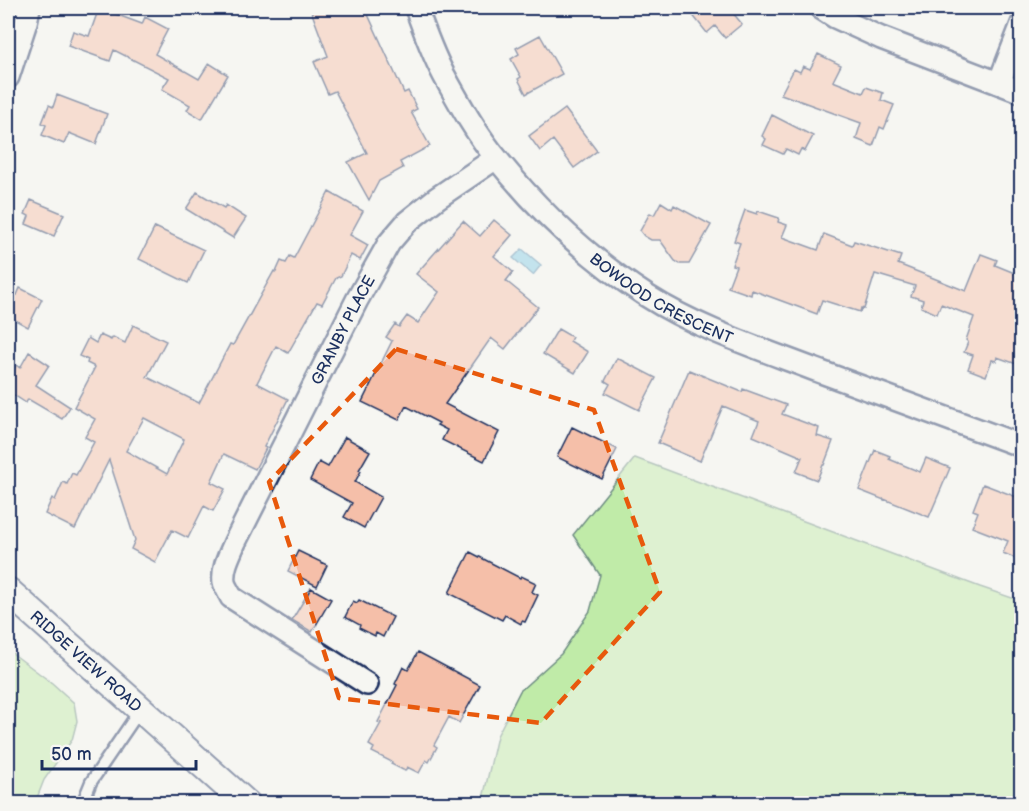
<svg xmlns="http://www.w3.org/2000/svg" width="1029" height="811" font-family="'Balsamiq Sans',sans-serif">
<rect width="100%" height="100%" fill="#f6f6f2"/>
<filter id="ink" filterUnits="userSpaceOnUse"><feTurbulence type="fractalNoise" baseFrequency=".0167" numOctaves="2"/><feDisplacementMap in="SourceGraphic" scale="12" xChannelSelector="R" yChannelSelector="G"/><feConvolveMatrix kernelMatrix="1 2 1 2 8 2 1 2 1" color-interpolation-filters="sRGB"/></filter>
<g filter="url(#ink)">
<!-- green -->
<path fill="#c0eba8" stroke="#6e8d83" stroke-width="1.5" d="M635,458L980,587L1021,601V803H482L497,736L520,691L561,654L590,611L600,575L573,535Z
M8,650L52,683L74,703L77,721L72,740L44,780L35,803H8Z"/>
<!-- water -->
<path fill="#85cde6" stroke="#5b8eb0" stroke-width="1.5" d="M522,249L541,265L533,275L513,258Z"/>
<!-- building -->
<path fill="#f5bfa9" stroke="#1b2f5e" stroke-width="1.5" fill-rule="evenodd" d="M99,8L142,24L145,17L168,29L155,54L199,79L209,63L228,75L202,119L187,110L190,105L162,89L169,78L114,50L110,61L68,46L73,31L89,36Z
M310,8H365L404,93L408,91L417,109L411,112L430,146L400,162L403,168L379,181L369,200L348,162L367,153L335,91L328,94L314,62L328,56Z
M687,8H738L732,12L742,24L725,38L715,26L707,33Z
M540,35L562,74L526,94L518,79L521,77L511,59L519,54L516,48Z
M818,54L841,65L833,81L863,93L866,87L883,93L881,100L894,105L884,129L880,127L873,146L856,139L861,123L781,94L794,69L800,72L803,66L810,69Z
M57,95L107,114L96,144L69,133L64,144L42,135L46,125L42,123L49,105L53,107Z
M565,109L597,151L574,168L553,140L540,151L529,136Z
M772,115L813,136L805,151L801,149L798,155L786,149L783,154L763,145L766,139L762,136Z
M197,192L224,208L226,205L246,218L233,238L186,209Z
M329,192L363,211L350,235L368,245L360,260L351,255L341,276L336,278L322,304L317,302L288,353L276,346L257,383L288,399L264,447L266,448L255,469L224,454L211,482L225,489L213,511L204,506L188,538L172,530L155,562L131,549L135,540L109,460L75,529L45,514L52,498L55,500L63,482L67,484L72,473L76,475L94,442L85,437L95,419L74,407L95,367L87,363L88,360L79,356L88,338L96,343L100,335L111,340L113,337L125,343L133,325L166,341L147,377L199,403L230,344L233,345L274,271L276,272L281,261L286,263L290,256L294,258ZM144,418L184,439L167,474L126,451Z
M31,200L64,214L54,236L26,224L29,216L25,214Z
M661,202L672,209L674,205L711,225L689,264H680L675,261L660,240H651L644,236L640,231L650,213L654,215Z
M745,210L757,214L758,211L779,218L778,222L787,225L782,237L818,250L824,234L852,245L854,241L901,256L898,264L966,291L981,254L997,260L995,265L1022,276V366L997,357L996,361L992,360L986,376L968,369L973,355L964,352L968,342L966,340L974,317L941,304L937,314L921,307L923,300L911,296L915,286L875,274L864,309L861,308L860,312L822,300L817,314L752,290L751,295L728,287L736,266L732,265L740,243L734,241Z
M494,220L512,235L494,256L513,272L506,281L538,307L505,349L491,338L445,404L499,432L484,461L442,440L447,430L437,425L439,423L406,406L399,420L362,402L392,341L386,337L395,324L399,327L407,316L418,323L439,292L416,274L463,221L480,236Z
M155,227L204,250L188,283L139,259Z
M20,288L42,299L28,327L8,316V309L15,294L17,295Z
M558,329L572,337L570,341L588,352L575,373L543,354Z
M29,352L49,365L36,385L70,407L62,419L28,399L26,403L8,391V367L13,371L16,365L20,368Z
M617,358L656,378L639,410L605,393L610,384L605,381Z
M689,370L742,392L743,389L786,405L782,414L819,428L817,436L833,441L824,465H823L817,480L796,472L802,457L753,436L759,421L723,406L700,461L658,443Z
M572,427L617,449L602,479L557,457Z
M345,437L370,451L359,470L361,471L355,482L381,497L364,528L344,517L352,503L310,480L319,462L328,467Z
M875,450L890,456L889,459L920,472L926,458L950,468L929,517L884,499V500L859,490Z
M983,484L1022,499V561L1003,553L1008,541L972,527L978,512L973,510Z
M298,551L327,565L317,586L288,571Z
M470,552L520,578L521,576L536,583L532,592L538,595L525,622L522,621L521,624L505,615L502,620L449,593Z
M311,588L331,599L312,632L292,620Z
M359,600L393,617L383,637L376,633L375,636L359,628L360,625L345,617L353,601L357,603Z
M418,652L480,685L459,723L449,717L434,745L437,747L429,762L426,760L419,773L407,767L405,771L391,764L392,762L372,752L374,748L369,745L381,723L378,722L397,685L395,684L403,667L408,670Z"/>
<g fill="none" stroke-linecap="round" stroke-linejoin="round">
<defs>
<path id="service" d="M82,804L91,782L140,710"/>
<g id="minor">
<path id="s1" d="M416,8C425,32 433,56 446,79C461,106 477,135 497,159C539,211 591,260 647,296C697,328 758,348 813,369C882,395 952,420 1022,446"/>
<path d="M821,8L835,17L881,38L1022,92"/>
<path d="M8,77L26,22L29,8"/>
<path d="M999,83L1022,24"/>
<path id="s2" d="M367,684L231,597C229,592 225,587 224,582C222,568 230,554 235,542L357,300L389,243L407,222L437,198L496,158"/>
</g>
<g id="tertiary">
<path id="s3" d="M8,591L247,804"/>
</g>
</defs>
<!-- service casing -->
<use href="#service" stroke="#1b2f5e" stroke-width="15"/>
<!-- minor casing -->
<use href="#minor" stroke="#1b2f5e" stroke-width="26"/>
<!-- tertiary casing -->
<use href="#tertiary" stroke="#1b2f5e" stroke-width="30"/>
<!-- service -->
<use href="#service" stroke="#f6f6f2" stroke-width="10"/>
<!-- minor -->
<use href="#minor" stroke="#f6f6f2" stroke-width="21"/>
<!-- tertiary -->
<use href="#tertiary" stroke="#f6f6f2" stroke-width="26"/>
</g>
</g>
<!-- marked area -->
<path d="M0 0H1029V811H0ZM396,349L594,410L660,592L541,723L339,698L269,482Z" fill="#f6f6f2" fill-opacity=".55" fill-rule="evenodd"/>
<path fill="none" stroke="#e8590c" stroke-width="4.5" stroke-dasharray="12 8" stroke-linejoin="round" d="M396,349L594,410L660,592L541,723L339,698L269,482Z"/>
<g text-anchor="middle" stroke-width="4.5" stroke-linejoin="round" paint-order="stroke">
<!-- street labels -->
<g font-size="16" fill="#1b2f5e" stroke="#f6f6f2">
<text dy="6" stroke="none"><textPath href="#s1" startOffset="390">BOWOOD CRESCENT</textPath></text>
<text dy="6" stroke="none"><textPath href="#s2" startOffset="458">GRANBY PLACE</textPath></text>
<text dy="6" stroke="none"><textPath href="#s3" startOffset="105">RIDGE VIEW ROAD</textPath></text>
</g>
</g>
<!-- margin -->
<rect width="1029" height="811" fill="none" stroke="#f6f6f2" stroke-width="30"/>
<rect x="15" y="15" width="999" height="781" fill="none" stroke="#1b2f5e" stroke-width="2" filter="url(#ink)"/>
<!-- scale -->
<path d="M42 760v9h154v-9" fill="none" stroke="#1b2f5e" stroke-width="3"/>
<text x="51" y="760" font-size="18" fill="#1b2f5e" stroke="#f6f6f2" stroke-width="4.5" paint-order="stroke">50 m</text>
</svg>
